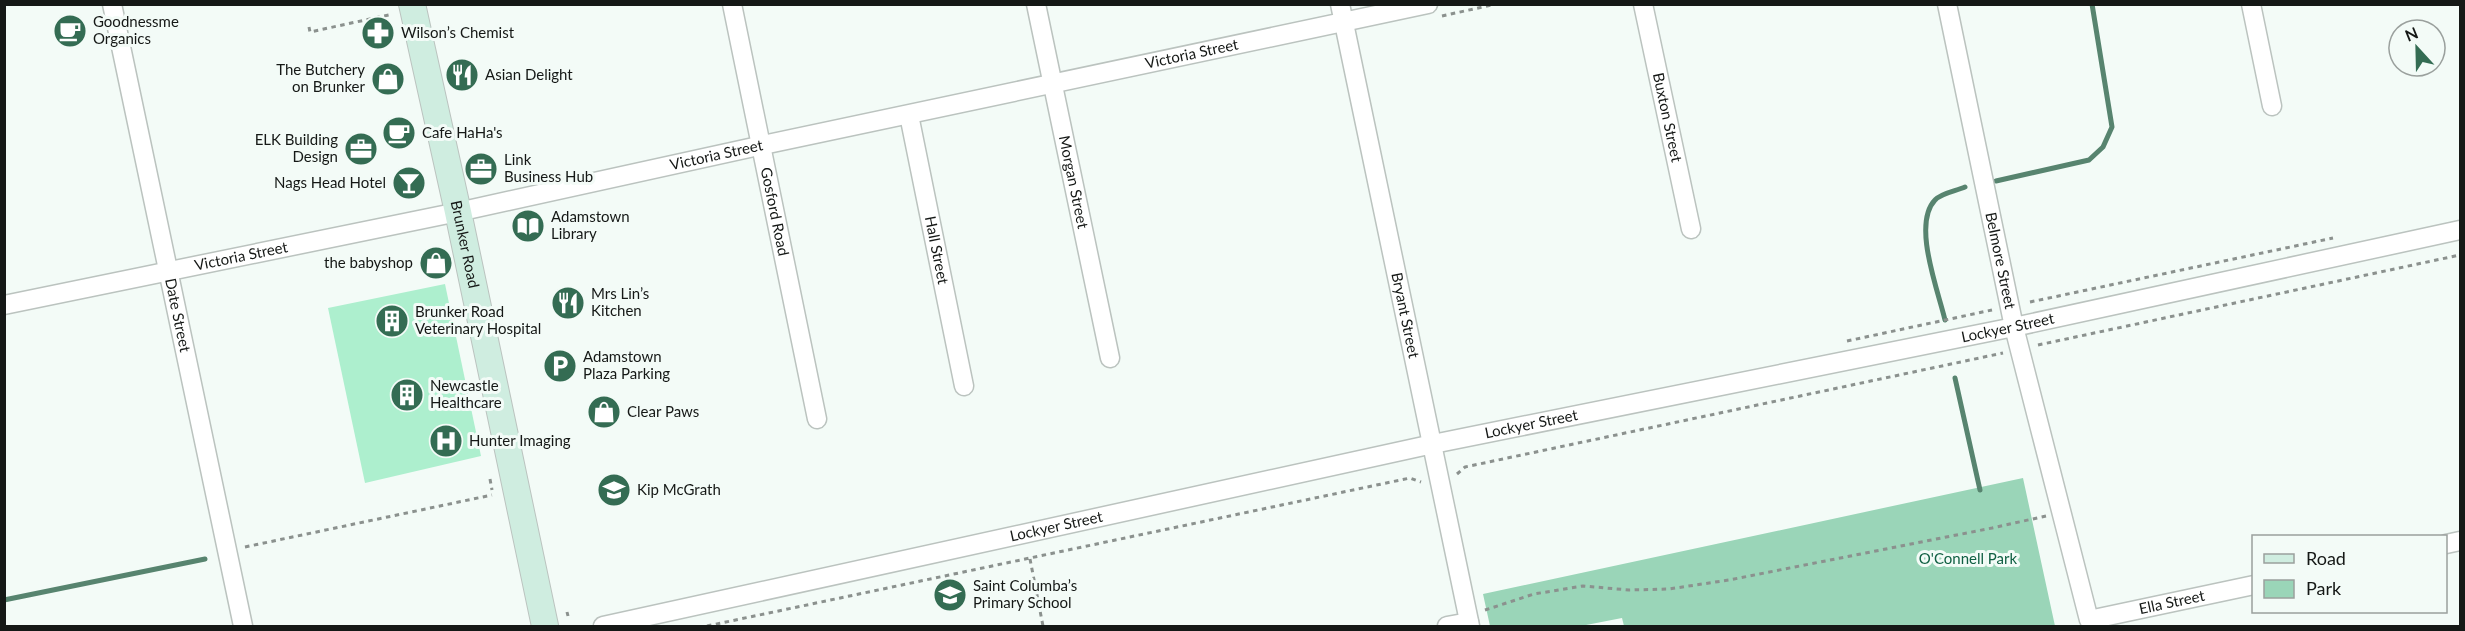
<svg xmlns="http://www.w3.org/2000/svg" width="2465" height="631" font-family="Lato,sans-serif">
<rect width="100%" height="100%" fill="#f3fbf7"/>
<!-- green -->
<path fill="#9ad5b8" d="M2023,478L2055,626H1624L1622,618L1581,626H1490L1483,594Z"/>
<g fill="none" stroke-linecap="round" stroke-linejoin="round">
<!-- stream -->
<path stroke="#57846f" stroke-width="5" d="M1996,181L2089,160L2103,147L2112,127L2092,4
M1945,320C1938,290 1912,224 1935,200C1941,193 1956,191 1965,187
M1955,378L1980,490
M4,600L205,559"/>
</g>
<!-- building -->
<path fill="#adefce" d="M445,284L481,456L365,483L328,308Z"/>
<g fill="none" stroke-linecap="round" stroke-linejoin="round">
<defs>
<g id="street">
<path id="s1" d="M112,4L243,626"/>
<path id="s2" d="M732,4L817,419"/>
<path id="s3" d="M1036,4L1110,358"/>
<path id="s4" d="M1340,4L1470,626"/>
<path id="s5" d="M1643,4L1691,229"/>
<path id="s6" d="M1947,4L2014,327L2089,620L2254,585"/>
<path d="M2251,4L2272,106"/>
<path id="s7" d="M909,115L964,386"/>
<path id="s8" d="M4,305L458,212L763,145L1428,4"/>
<path d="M2446,544L2460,541"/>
<path id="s9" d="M603,626L1433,444L2014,327L2460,230"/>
<path d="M1447,626L1469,622"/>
</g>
<g id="secondary">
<path id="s10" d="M412,4L458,212L545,626"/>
</g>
</defs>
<!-- street casing -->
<use href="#street" stroke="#bbc3bf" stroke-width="21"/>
<!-- secondary casing -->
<use href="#secondary" stroke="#bbc3bf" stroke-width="28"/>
<!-- path -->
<path stroke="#8b918e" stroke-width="3" stroke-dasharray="4.5 4.5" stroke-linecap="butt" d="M1442,16L1496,4
M309,27L310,32L393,14
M2030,302L2333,238
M1847,341L1992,310
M2038,345L2460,255
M1457,474L1465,467L2003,353
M490,479L492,490
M245,547L492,495
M1030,559L1043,626
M1485,610L1534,594L1583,586L1629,590L1669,589L1729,580L1992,528L2046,516
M567,612L568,616
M707,626L1410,478L1421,482"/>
<!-- street -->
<use href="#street" stroke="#fff" stroke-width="18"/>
<!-- secondary -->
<use href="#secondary" stroke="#cfede0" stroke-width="26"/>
</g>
<!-- icons -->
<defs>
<symbol id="cafe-disc" viewBox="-11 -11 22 22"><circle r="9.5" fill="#346c53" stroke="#f3fbf7"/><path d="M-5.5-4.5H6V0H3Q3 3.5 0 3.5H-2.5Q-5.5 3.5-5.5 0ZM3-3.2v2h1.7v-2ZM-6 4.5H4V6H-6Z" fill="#fff"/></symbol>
<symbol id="pharmacy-disc" viewBox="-11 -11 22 22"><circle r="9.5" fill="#346c53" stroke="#f3fbf7"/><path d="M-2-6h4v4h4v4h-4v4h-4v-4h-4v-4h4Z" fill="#fff"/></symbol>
<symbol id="restaurant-disc" viewBox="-11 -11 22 22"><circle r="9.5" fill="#346c53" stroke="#f3fbf7"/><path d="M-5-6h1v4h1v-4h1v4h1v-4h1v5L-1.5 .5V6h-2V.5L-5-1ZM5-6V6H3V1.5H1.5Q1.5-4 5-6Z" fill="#fff"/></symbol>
<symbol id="shop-disc" viewBox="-11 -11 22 22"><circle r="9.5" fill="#346c53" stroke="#f3fbf7"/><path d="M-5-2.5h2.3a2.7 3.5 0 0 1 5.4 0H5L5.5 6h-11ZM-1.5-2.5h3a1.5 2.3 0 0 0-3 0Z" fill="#fff"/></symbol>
<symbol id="office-disc" viewBox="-11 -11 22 22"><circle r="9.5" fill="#346c53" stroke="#f3fbf7"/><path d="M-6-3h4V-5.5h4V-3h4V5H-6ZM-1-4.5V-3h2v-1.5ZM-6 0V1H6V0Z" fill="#fff"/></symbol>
<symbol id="bar-disc" viewBox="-11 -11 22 22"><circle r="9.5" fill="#346c53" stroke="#f3fbf7"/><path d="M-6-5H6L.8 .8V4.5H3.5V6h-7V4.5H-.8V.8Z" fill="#fff"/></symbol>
<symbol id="library-disc" viewBox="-11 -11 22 22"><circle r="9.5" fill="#346c53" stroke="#f3fbf7"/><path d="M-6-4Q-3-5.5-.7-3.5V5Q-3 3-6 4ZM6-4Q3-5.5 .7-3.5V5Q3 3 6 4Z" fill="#fff"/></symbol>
<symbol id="building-disc" viewBox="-11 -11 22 22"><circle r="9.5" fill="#346c53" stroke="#f3fbf7"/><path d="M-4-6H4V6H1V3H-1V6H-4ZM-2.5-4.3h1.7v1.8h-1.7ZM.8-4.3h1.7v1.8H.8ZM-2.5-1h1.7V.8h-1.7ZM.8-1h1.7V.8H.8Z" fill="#fff"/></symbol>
<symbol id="parking-disc" viewBox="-11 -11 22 22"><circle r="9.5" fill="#346c53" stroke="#f3fbf7"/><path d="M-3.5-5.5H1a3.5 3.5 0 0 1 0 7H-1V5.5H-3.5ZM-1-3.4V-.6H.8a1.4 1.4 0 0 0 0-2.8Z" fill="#fff"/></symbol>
<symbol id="hospital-disc" viewBox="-11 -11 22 22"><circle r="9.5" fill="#346c53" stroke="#f3fbf7"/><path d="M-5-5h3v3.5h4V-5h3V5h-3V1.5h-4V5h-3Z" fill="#fff"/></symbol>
<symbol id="school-disc" viewBox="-11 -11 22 22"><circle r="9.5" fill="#346c53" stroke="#f3fbf7"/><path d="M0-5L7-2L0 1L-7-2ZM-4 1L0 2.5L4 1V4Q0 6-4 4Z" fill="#fff"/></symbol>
</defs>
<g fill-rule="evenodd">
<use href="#cafe-disc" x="51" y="12" width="38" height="38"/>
<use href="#pharmacy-disc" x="359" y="14" width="38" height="38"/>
<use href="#restaurant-disc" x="443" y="56" width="38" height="38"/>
<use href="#shop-disc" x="369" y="60" width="38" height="38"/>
<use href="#cafe-disc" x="380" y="114" width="38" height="38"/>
<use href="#office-disc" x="342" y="130" width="38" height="38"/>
<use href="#office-disc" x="462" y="150" width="38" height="38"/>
<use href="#bar-disc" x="390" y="164" width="38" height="38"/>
<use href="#library-disc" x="509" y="207" width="38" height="38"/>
<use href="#shop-disc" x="417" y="244" width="38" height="38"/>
<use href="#restaurant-disc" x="549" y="284" width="38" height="38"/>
<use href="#building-disc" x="373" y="302" width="38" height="38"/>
<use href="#parking-disc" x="541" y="347" width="38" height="38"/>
<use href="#building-disc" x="388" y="376" width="38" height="38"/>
<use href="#shop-disc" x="585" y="393" width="38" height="38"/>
<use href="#hospital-disc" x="427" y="422" width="38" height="38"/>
<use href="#school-disc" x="595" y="471" width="38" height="38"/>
<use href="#school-disc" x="931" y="576" width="38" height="38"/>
</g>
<g text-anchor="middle" stroke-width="6" stroke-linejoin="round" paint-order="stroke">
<!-- poi labels -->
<g font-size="15" fill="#151816" stroke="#f3fbf7" text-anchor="start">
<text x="93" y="27">Goodnessme<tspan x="93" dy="17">Organics</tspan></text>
<text x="401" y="38">Wilson’s Chemist</text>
<text x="365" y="75" text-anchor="end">The Butchery<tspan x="365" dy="17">on Brunker</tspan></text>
<text x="485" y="80">Asian Delight</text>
<text x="422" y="138">Cafe HaHa's</text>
<text x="338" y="145" text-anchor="end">ELK Building<tspan x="338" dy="17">Design</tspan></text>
<text x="504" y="165">Link<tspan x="504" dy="17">Business Hub</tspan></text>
<text x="386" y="188" text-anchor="end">Nags Head Hotel</text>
<text x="551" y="222">Adamstown<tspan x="551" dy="17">Library</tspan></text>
<text x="413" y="268" text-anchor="end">the babyshop</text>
<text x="591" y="299">Mrs Lin’s<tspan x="591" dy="17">Kitchen</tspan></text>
<text x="415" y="317">Brunker Road<tspan x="415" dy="17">Veterinary Hospital</tspan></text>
<text x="583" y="362">Adamstown<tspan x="583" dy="17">Plaza Parking</tspan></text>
<text x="430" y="391">Newcastle<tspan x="430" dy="17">Healthcare</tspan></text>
<text x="627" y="417">Clear Paws</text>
<text x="469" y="446">Hunter Imaging</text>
<text x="637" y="495">Kip McGrath</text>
<text x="973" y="591">Saint Columba’s<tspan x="973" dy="17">Primary School</tspan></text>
</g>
<!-- street labels -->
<g font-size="15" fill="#151816" stroke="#f3fbf7">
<text dy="5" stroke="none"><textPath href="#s8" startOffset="1214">Victoria Street</textPath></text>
<text dy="5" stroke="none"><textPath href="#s5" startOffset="116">Buxton Street</textPath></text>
<text dy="5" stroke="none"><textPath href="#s8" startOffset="728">Victoria Street</textPath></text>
<text dy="5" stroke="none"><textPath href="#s3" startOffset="182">Morgan Street</textPath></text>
<text dy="5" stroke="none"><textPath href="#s2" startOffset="212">Gosford Road</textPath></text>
<text dy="5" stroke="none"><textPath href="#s10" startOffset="246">Brunker Road</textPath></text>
<text dy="5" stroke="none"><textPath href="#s7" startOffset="138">Hall Street</textPath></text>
<text dy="5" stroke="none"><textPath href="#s8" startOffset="242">Victoria Street</textPath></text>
<text dy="5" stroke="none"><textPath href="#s6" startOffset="262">Belmore Street</textPath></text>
<text dy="5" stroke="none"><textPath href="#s4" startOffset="318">Bryant Street</textPath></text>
<text dy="5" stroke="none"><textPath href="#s1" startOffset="318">Date Street</textPath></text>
<text dy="5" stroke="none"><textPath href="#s9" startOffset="1436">Lockyer Street</textPath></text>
<text dy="5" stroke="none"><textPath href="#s9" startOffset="950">Lockyer Street</textPath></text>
<text dy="5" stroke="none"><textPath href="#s9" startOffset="464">Lockyer Street</textPath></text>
<text dy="5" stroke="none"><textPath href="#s6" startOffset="717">Ella Street</textPath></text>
</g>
<!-- park labels -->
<g font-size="15" fill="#106043" stroke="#f3fbf7">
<text x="1968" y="564">O'Connell Park</text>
</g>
</g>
<!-- border -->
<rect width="2465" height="631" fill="none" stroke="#151816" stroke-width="12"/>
<!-- legend -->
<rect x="2252" y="535" width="195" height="78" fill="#f3fbf7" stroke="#9aa09d" stroke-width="1.5"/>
<rect x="2264" y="554" width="30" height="9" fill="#cfede0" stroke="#9aa09d" stroke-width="1.5"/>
<text x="2306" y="565" font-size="18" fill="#151816">Road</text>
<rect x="2264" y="580" width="30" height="18" fill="#9ad5b8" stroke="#9aa09d" stroke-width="1.5"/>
<text x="2306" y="595" font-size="18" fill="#151816">Park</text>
<!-- north arrow -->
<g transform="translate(2417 48) rotate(338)"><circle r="28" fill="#f3fbf7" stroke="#9aa09d" stroke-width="1.5"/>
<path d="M0-4.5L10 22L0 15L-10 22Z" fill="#346c53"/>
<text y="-9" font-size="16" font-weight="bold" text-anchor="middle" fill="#151816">N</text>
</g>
</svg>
